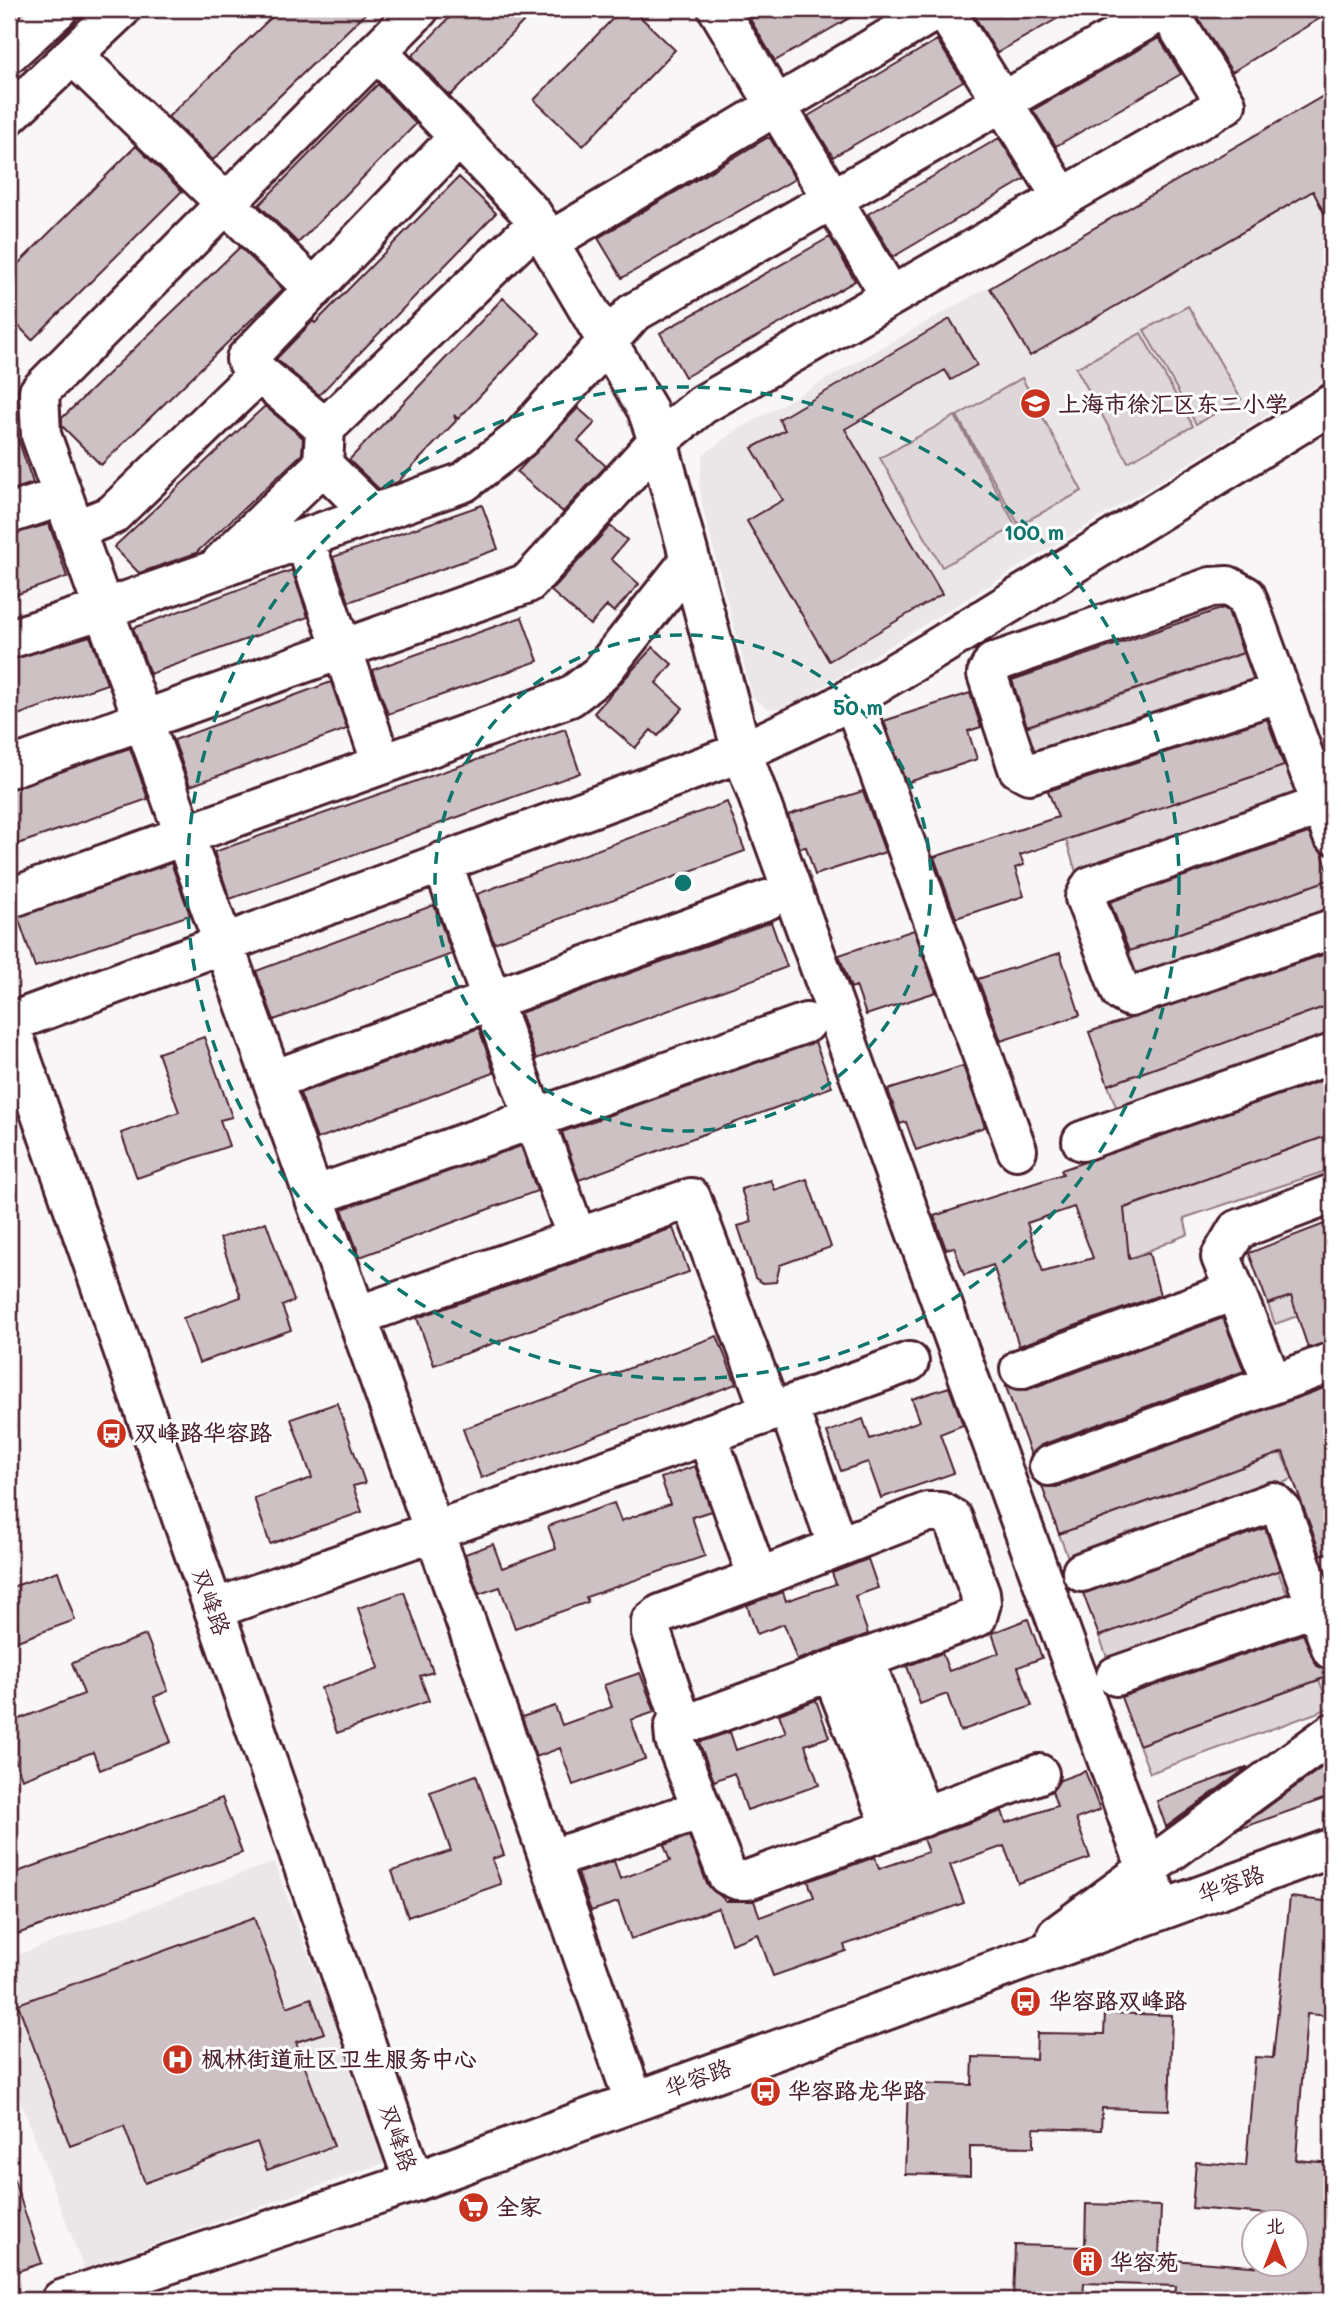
<svg xmlns="http://www.w3.org/2000/svg" width="1341" height="2309" font-family="Mali,'LXGW WenKai TC',sans-serif">
<rect width="100%" height="100%" fill="#f8f6f7"/>
<filter id="ink" filterUnits="userSpaceOnUse"><feTurbulence type="fractalNoise" baseFrequency=".0143" numOctaves="2"/><feDisplacementMap in="SourceGraphic" scale="14" xChannelSelector="R" yChannelSelector="G"/><feConvolveMatrix kernelMatrix="1 2 1 2 8 2 1 2 1" color-interpolation-filters="sRGB"/></filter>
<g filter="url(#ink)">
<!-- built -->
<path fill="#ebe6e8" d="M1332,91V376L786,709L766,708L753,697L704,513L699,484L703,455L734,432Z
M274,1862L386,2162L84,2269L9,2070V1958Z"/>
<!-- green -->
<path fill="#ded6d9" stroke="#947a82" stroke-width="2" d="M1188,306L1241,399L1196,424L1144,330Z
M1141,333L1193,426L1128,462L1076,368Z
M1022,378L1082,491L1019,525L957,416Z
M955,416L1016,526L942,567L880,458Z
M1244,653L1255,685L1033,758L1024,728Z
M1286,765L1297,797L1076,872L1066,840Z
M1331,879L1332,912L1134,981L1122,954Z
M1332,1004V1039L1118,1112L1108,1085Z
M1332,1134V1169L1184,1218L1188,1234L1129,1259L1081,1224Z
M1332,1281V1304L1275,1324L1268,1304Z
M1281,1453L1293,1479L1069,1560L1059,1534Z
M1278,1571L1290,1602L1110,1665L1099,1636Z
M1319,1680L1330,1708L1150,1773L1139,1745Z"/>
<!-- building -->
<path fill="#cdc1c4" stroke="#4a1f2b" stroke-width="2" fill-rule="evenodd" d="M280,9H370L213,160L168,117Z
M458,9H536L450,96L412,56Z
M622,9H632L675,50L583,146L534,100Z
M768,9H865L775,61L750,19Z
M970,9H1074L997,53Z
M1196,9H1332V11L1232,72L1193,10Z
M1159,38L1181,74L1056,146L1033,110Z
M937,40L963,81L833,157L808,116Z
M378,84L416,124L298,243L259,205Z
M1332,91V229L1313,191L1030,356L990,288Z
M767,138H770L795,179L622,278L598,238Z
M999,138L1025,179L893,257L868,214Z
M136,146L182,191L32,340L9,316V273Z
M459,177L496,213L319,395L276,359L313,321L315,323Z
M830,237L855,281L685,377L660,333Z
M240,247L283,289L101,465L62,426V418Z
M503,298L540,333L458,419L454,415L456,421L398,482L379,489L349,460Z
M950,319L977,365L951,380L945,370L845,429L942,594L829,661L747,521L783,500L752,448L785,430L779,419Z
M265,406L303,438L302,454L196,553L139,573L114,547Z
M578,408L595,423L578,441L606,466L563,512L517,472Z
M13,424L33,483L9,491V425Z
M482,505L498,549L349,602L333,557Z
M49,524L67,577L9,597V535Z
M610,526L627,540L611,559L639,584L614,612L607,606L590,625L551,591Z
M292,570L308,617L150,674L133,628Z
M1223,608L1228,611L1243,653L1027,726L1012,680Z
M522,617L538,661L388,714L372,670Z
M90,636L107,684L9,718V660Z
M653,647L672,664L656,683L683,708L658,736L651,730L635,748L594,713Z
M331,682L347,729L190,786L174,740Z
M970,693L981,727L968,731L977,759L906,783L884,721Z
M1267,719L1284,766L1020,855L1024,865L1015,868L1024,896L956,918L934,857L1058,817L1048,791Z
M565,729L580,773L230,899L214,852Z
M130,748L148,799L9,847V789Z
M863,791L885,852L815,875L806,847L800,848L788,815Z
M727,802L745,851L494,943L477,894Z
M1308,833L1322,853L1331,879L1129,951L1110,902Z
M171,863L190,915L35,967L18,917Z
M434,905L452,954L274,1020L256,971Z
M771,922L787,967L536,1059L520,1013Z
M914,930L936,992L866,1015L856,986L851,988L839,955Z
M1332,952V1004L1108,1085L1089,1032Z
M1060,953L1080,1015L1001,1041L978,979Z
M479,1028L494,1073L317,1139L300,1093Z
M204,1037L232,1117L220,1120L229,1146L137,1178L121,1133L179,1112L158,1053Z
M815,1042L832,1087L579,1180L562,1132Z
M963,1066L985,1127L916,1150L906,1122L900,1124L888,1090Z
M1332,1077V1134L1124,1208L1129,1259L1149,1253L1160,1295L1019,1346L993,1265L964,1275L954,1247L946,1249L934,1216L1063,1174L1061,1170ZM1074,1207L1093,1258L1043,1272L1027,1223Z
M521,1146L537,1191L360,1257L342,1209Z
M807,1179L831,1247L780,1265L776,1282L763,1283L755,1278L738,1226L752,1222L741,1189L771,1180L775,1190Z
M1332,1221V1341L1308,1348L1291,1296L1268,1304L1249,1253Z
M266,1222L294,1301L282,1306L291,1330L199,1363L183,1318L241,1297L220,1238Z
M673,1228L689,1272L434,1365L417,1318Z
M1223,1318L1244,1371L1041,1445L1031,1455L1006,1387L1027,1390Z
M717,1336L736,1384L481,1478L463,1429Z
M1332,1385V1551L1321,1555L1283,1452L1059,1534L1042,1486L1057,1487Z
M949,1387L963,1425L940,1434L954,1473L881,1498L868,1462L841,1471L827,1432L863,1419L870,1439L920,1421L912,1399Z
M337,1403L365,1483L353,1486L362,1512L270,1544L254,1498L312,1478L291,1419Z
M695,1466L711,1511L692,1517L705,1556L586,1597L588,1602L515,1628L500,1587L479,1594L465,1554L493,1544L502,1568L556,1549L548,1526L614,1503L621,1521L670,1504L661,1478Z
M1265,1528L1280,1570L1099,1636L1083,1593Z
M868,1559L878,1588L855,1596L868,1634L797,1660L784,1624L757,1634L747,1605L783,1592L786,1601L836,1584L832,1573Z
M58,1571L75,1620L9,1644V1588Z
M404,1592L433,1672L420,1676L429,1701L337,1733L321,1688L379,1668L358,1608Z
M1028,1619L1042,1658L1018,1667L1032,1706L960,1731L947,1694L920,1704L907,1666L942,1653L949,1671L999,1653L992,1633Z
M1303,1634L1317,1666L1332,1671V1675L1139,1745L1121,1697Z
M146,1635L168,1691L154,1697L171,1742L100,1770L93,1752L22,1779L9,1744V1723L84,1694L72,1663Z
M640,1673L655,1712L631,1720L645,1759L573,1785L560,1748L536,1757L522,1717L555,1706L562,1725L612,1707L604,1685Z
M816,1700L829,1737L805,1745L819,1785L747,1810L734,1773L714,1781L699,1742L730,1732L736,1750L786,1733L779,1714Z
M1332,1760V1796L1236,1830Z
M1248,1767L1166,1827L1157,1801Z
M1085,1771L1100,1810L1076,1819L1090,1858L1018,1883L1004,1846L950,1865L964,1903L844,1945L846,1951L773,1976L758,1934L731,1944L718,1908L631,1939L618,1902L591,1911L578,1873L614,1861L620,1879L670,1861L664,1845L689,1836L707,1884L726,1901H754L760,1917L814,1897L808,1881L875,1857L879,1869L928,1852L923,1839L1002,1811L1006,1823L1057,1806L1052,1791L1060,1780Z
M476,1775L504,1855L492,1859L501,1884L408,1917L392,1871L451,1851L430,1792Z
M222,1798L242,1853L9,1937V1875Z
M1290,1897L1332,1902V2016L1307,2014L1296,2160L1332,2163V2300H1175L1176,2286L1084,2283L1083,2300H1013L1015,2245L1085,2247L1086,2204L1161,2206L1159,2259L1264,2267V2264H1296V2222H1268V2214L1192,2208L1196,2162L1246,2166L1255,2057L1273,2058Z
M254,1918L287,2007L311,1998L324,2033L296,2042L334,2146L267,2170L257,2142L145,2183L124,2126L70,2146L18,2004Z
M1105,2013L1172,2015L1169,2110L1102,2108L1101,2130L1034,2128V2147L970,2146V2176L905,2174L908,2083L972,2085L973,2057L1036,2059L1037,2033L1104,2034Z
M13,2177L42,2263L9,2274V2178Z"/>
<g fill="none" stroke-linecap="round" stroke-linejoin="round">
<defs>
<path id="street" d="M718,9L890,295
M944,9L1062,197
M377,51L532,214L647,409L658,441L742,752L1161,1908
M73,55L314,289
M550,241L938,9
M259,373L325,428L538,223
M323,465L373,514
M9,514L63,496
M75,530L112,515L259,373L246,359L459,137
M304,539L382,764
M222,562L323,465L325,428
M9,639L104,609L464,482L521,438L633,313L1165,9
M1281,692L1029,774L1018,768L987,674L993,663L1211,587L1228,586L1246,596L1332,834
M852,697L1017,1150
M9,768L528,583L658,441L702,405L1226,104L1167,9
M1322,805L1091,886L1085,898L1121,992L1130,997L1332,929
M442,862L577,1238
M16,896L570,697L600,674L689,562
M9,1023L742,752L831,710L932,651L1332,404
M9,1023L414,2182
M273,1080L767,900
M1082,1141L1332,1054
M1332,1194L1237,1230L1221,1257L1273,1384L1332,1362
M314,1196L806,1023
M357,1316L691,1198L771,1412L434,1531L634,2101
M1020,1369L1234,1291
M771,1412L909,1362
M707,1435L758,1578L838,1547L788,1406
M1049,1466L1273,1384
M1082,1572L1273,1502L1282,1511L1332,1650
M758,1578L661,1614L651,1622V1632L679,1714L689,1720H699L977,1617L981,1603L980,1593L953,1519L941,1512H928L838,1547
M214,1609L434,1531L41,435L39,392L419,9
M864,1658L923,1817
M832,1672L892,1828
M1116,1676L1316,1606
M679,1714L674,1729L675,1740L727,1875L738,1880H748L1039,1774
M549,1860L702,1809
M1057,1935L1332,1733
M61,2300L414,2182L1332,1848"/>
<path id="primary" d="M9,115L121,9"/>
<path id="highway" d="M9,53L58,9"/>
</defs>
<!-- street casing -->
<use href="#street" stroke="#4a1f2b" stroke-width="44"/>
<!-- primary casing -->
<use href="#primary" stroke="#4a1f2b" stroke-width="44"/>
<!-- highway casing -->
<use href="#highway" stroke="#4a1f2b" stroke-width="44"/>
<!-- street -->
<use href="#street" stroke="#fff" stroke-width="38"/>
<!-- primary -->
<use href="#primary" stroke="#fff" stroke-width="38"/>
<!-- highway -->
<use href="#highway" stroke="#fff" stroke-width="38"/>
</g>
</g>
<!-- distance rings -->
<g fill="none" stroke="#0f766e" stroke-width="3.5" stroke-dasharray="12 9">
<circle cx="683" cy="883" r="248"/>
<circle cx="683" cy="883" r="496"/>
</g>
<!-- icons -->
<defs>
<symbol id="school-disc" viewBox="-11 -11 22 22"><circle r="9.5" fill="#c8321e" stroke="#fff"/><path d="M0-5L7-2L0 1L-7-2ZM-4 1L0 2.5L4 1V4Q0 6-4 4Z" fill="#fff"/></symbol>
<symbol id="bus-disc" viewBox="-11 -11 22 22"><circle r="9.5" fill="#c8321e" stroke="#fff"/><path d="M-5-6H5V4H4V6H2V4H-2V6H-4V4H-5ZM-3.5-4V0h7V-4ZM-3.5 1.2v1.5H-2V1.2ZM2 1.2v1.5H3.5V1.2Z" fill="#fff"/></symbol>
<symbol id="hospital-disc" viewBox="-11 -11 22 22"><circle r="9.5" fill="#c8321e" stroke="#fff"/><path d="M-5-5h3v3.5h4V-5h3V5h-3V1.5h-4V5h-3Z" fill="#fff"/></symbol>
<symbol id="supermarket-disc" viewBox="-11 -11 22 22"><circle r="9.5" fill="#c8321e" stroke="#fff"/><path d="M-6-5.5h2.5l.6 2H6L4.5 2H-2.5L-4.4-4H-6ZM-1.5 3.2a1.3 1.3 0 1 0 .1 0ZM3 3.2a1.3 1.3 0 1 0 .1 0Z" fill="#fff"/></symbol>
<symbol id="building-disc" viewBox="-11 -11 22 22"><circle r="9.5" fill="#c8321e" stroke="#fff"/><path d="M-4-6H4V6H1V3H-1V6H-4ZM-2.5-4.3h1.7v1.8h-1.7ZM.8-4.3h1.7v1.8H.8ZM-2.5-1h1.7V.8h-1.7ZM.8-1h1.7V.8H.8Z" fill="#fff"/></symbol>
</defs>
<g fill-rule="evenodd">
<use href="#school-disc" x="1018" y="386" width="35" height="35"/>
<use href="#bus-disc" x="94" y="1416" width="35" height="35"/>
<use href="#bus-disc" x="1008" y="1984" width="35" height="35"/>
<use href="#hospital-disc" x="160" y="2042" width="35" height="35"/>
<use href="#bus-disc" x="748" y="2074" width="35" height="35"/>
<use href="#supermarket-disc" x="456" y="2190" width="35" height="35"/>
<use href="#building-disc" x="1070" y="2244" width="35" height="35"/>
</g>
<g text-anchor="middle" stroke-width="6" stroke-linejoin="round" paint-order="stroke">
<!-- poi labels -->
<g font-size="23" font-weight="bold" fill="#4a1f2b" stroke="#fff" text-anchor="start">
<text x="1058" y="412">上海市徐汇区东二小学</text>
<text x="134" y="1441">双峰路华容路</text>
<text x="1049" y="2009">华容路双峰路</text>
<text x="201" y="2067">枫林街道社区卫生服务中心</text>
<text x="788" y="2099">华容路龙华路</text>
<text x="496" y="2215">全家</text>
<text x="1110" y="2270">华容苑</text>
</g>
<!-- street labels -->
<g font-size="23" fill="#4a1f2b" stroke="#fff">
<text transform="translate(211 1602) rotate(70)" y="8">双峰路</text>
<text transform="translate(1231 1884) rotate(-19)" y="8">华容路</text>
<text transform="translate(698 2078) rotate(-20)" y="8">华容路</text>
<text transform="translate(398 2138) rotate(71)" y="8">双峰路</text>
</g>
</g>
<circle cx="683" cy="883" r="10" fill="#0f766e" stroke="#fff" stroke-width="3.5"/>
<g font-size="21" text-anchor="middle" font-weight="bold" fill="#0f766e" stroke="#fff" stroke-width="6" stroke-linejoin="round" paint-order="stroke">
<text x="1034" y="540">100 m</text>
<text x="858" y="715">50 m</text>
</g>
<!-- margin -->
<rect width="1341" height="2309" fill="none" stroke="#fff" stroke-width="35"/>
<rect x="18" y="18" width="1306" height="2274" fill="none" stroke="#4a1f2b" stroke-width="2.5" filter="url(#ink)"/>
<!-- north arrow -->
<g transform="translate(1275 2243)"><circle r="33" fill="#ffffff" stroke="#b7a5aa" stroke-width="2"/>
<path d="M0-5L12 26L0 18L-12 26Z" fill="#c8321e"/>
<text y="-10" font-size="19" font-weight="bold" text-anchor="middle" fill="#4a1f2b">北</text>
</g>
</svg>
